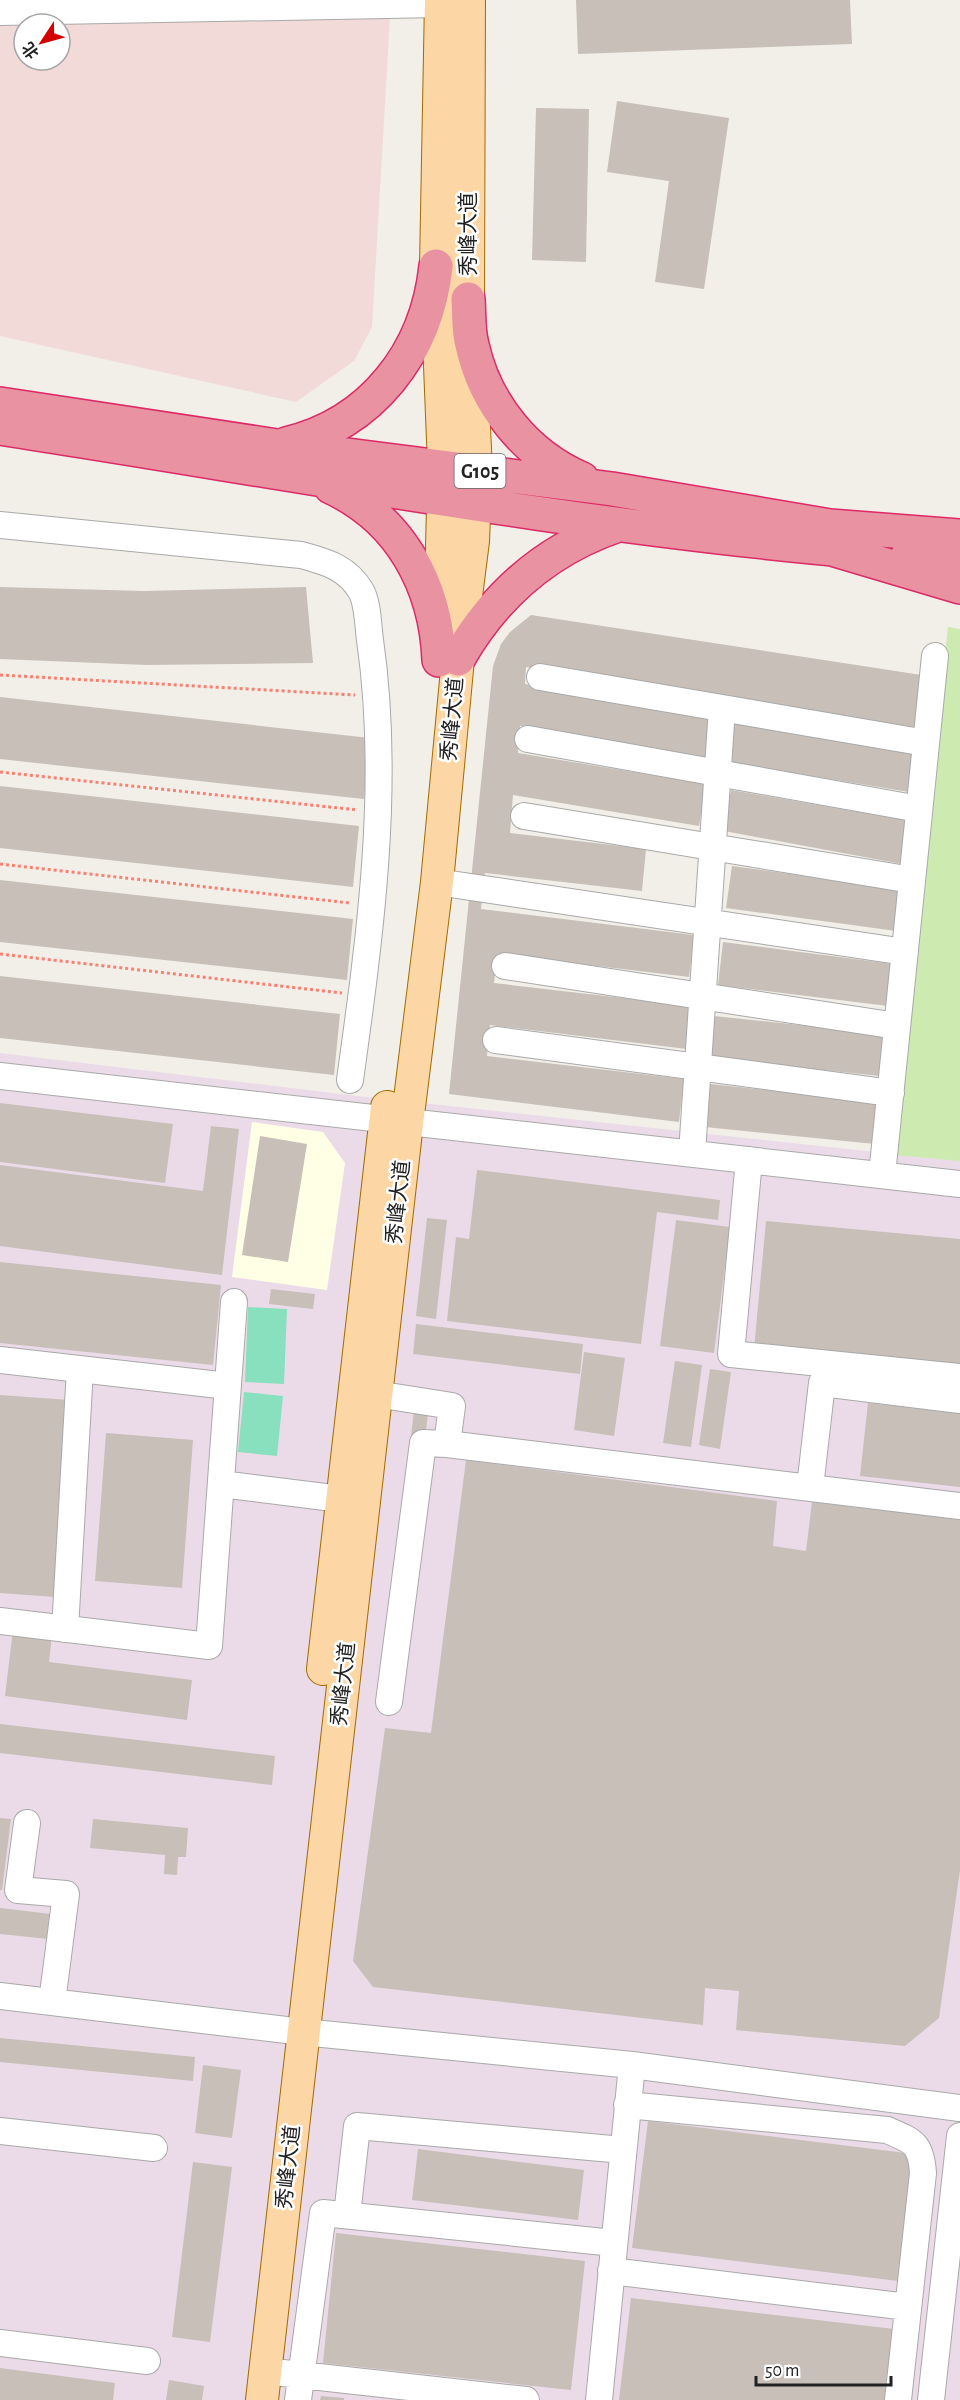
<svg xmlns="http://www.w3.org/2000/svg" width="960" height="2400" font-family="'Alegreya Sans','Noto Sans SC',sans-serif">
<rect width="100%" height="100%" fill="#f2efe9"/>
<!-- commercial -->
<path fill="#f2dad9" fill-rule="evenodd" d="M390,18L372,327L354,361L296,402L0,336V24ZM24,24H60V60H24Z"/>
<!-- industrial -->
<path fill="#ebdbe8" d="M948,627L960,629V2400H0V1053L357,1096L895,1154Z"/>
<!-- education -->
<path fill="#ffffe5" d="M252,1122L323,1132L345,1163L327,1290L232,1277Z"/>
<!-- grass -->
<path fill="#cdebb0" d="M948,627L960,629V1161L895,1155Z"/>
<!-- pitch -->
<path fill="#88e0be" d="M248,1307L287,1309L284,1384L245,1382Z
M244,1392L283,1396L277,1456L238,1452Z"/>
<!-- building -->
<path fill="#c7bfb8" d="M576,0H850L852,44L578,54Z
M617,101L729,118L704,289L655,282L669,181L607,172Z
M536,108L589,109L586,262L532,260Z
M0,587L144,591L306,587L313,663L147,665L0,659Z
M531,615L928,676L920,728L526,667L525,684L713,718L706,760L520,726L518,753L706,784L699,826L513,795L510,833L646,849L642,891L485,873L481,909L694,935L689,977L497,954L494,983L692,1006L687,1049L490,1025L487,1056L684,1079L679,1122L449,1094L493,666L501,644L510,632Z
M0,697L370,738L364,799L0,759Z
M734,720L916,749L909,792L727,762Z
M0,786L359,826L353,887L0,848Z
M731,790L910,821L902,864L724,831Z
M732,866L901,889L896,931L726,908Z
M0,880L353,919L347,980L0,942Z
M723,942L893,964L888,1006L718,985Z
M0,976L340,1014L334,1075L0,1038Z
M714,1016L884,1034L880,1076L710,1058Z
M710,1084L879,1102L875,1144L705,1127Z
M0,1103L173,1124L165,1183L0,1162Z
M211,1126L239,1129L222,1275L0,1246V1165L203,1191Z
M260,1136L307,1144L288,1262L242,1255Z
M477,1170L720,1200L718,1220L657,1212L641,1344L447,1321L456,1237L469,1239Z
M427,1218L447,1220L436,1319L416,1316Z
M676,1220L730,1227L714,1353L660,1346Z
M766,1221L960,1239V1368L754,1349Z
M0,1262L221,1285L213,1365L0,1343Z
M271,1289L315,1294L313,1309L269,1304Z
M416,1324L583,1344L580,1374L413,1354Z
M584,1352L625,1358L614,1436L574,1430Z
M675,1361L702,1365L691,1447L663,1443Z
M710,1369L731,1372L720,1449L699,1445Z
M0,1395L69,1400L55,1597L0,1593Z
M868,1403L960,1413V1487L860,1476Z
M414,1411L428,1413L425,1438L411,1436Z
M106,1433L193,1440L182,1588L95,1581Z
M466,1460L777,1501L773,1546L806,1551L812,1502L960,1519V1870L939,2018L905,2046L736,2030L739,1991L705,1988L703,2025L373,1987L353,1961L385,1728L431,1733Z
M13,1630L52,1635L49,1662L192,1680L187,1720L5,1696Z
M0,1724L275,1756L272,1785L0,1753Z
M0,1818L11,1819L2,1890H0Z
M93,1819L188,1828L186,1857H178L177,1875L164,1874L165,1855L90,1848Z
M0,1908L51,1914L49,1939L0,1934Z
M0,2038L195,2057L193,2081L0,2062Z
M203,2065L241,2070L232,2138L195,2133Z
M648,2121L914,2154L898,2281L632,2248Z
M418,2149L584,2170L578,2220L412,2200Z
M193,2162L232,2167L210,2342L172,2337Z
M336,2233L585,2261L571,2390L323,2363Z
M631,2298L894,2329L886,2400H619Z
M0,2368L115,2383L113,2400H0Z
M169,2380L204,2386L202,2400H166Z
M321,2396L344,2398V2400H320Z"/>
<g fill="none" stroke-linecap="round" stroke-linejoin="round">
<defs>
<path id="minor" d="M0,12L440,4
M0,525L301,555C326,562 347,567 361,591C368,603 368,626 370,640C391,785 370,936 350,1080
M540,677L926,743
M528,739L919,809
M524,816L912,880
M437,882L905,952
M505,966L897,1026
M496,1040L891,1093
M0,1076L960,1184
M692,1153L722,708
M749,1160L731,1354L960,1377
M882,1175L935,656
M0,1360L228,1386
M376,1394L452,1406L447,1444L960,1506
M221,1484L341,1499
M810,1487L822,1383L960,1400
M0,1621L209,1646L234,1302
M65,1629L80,1369
M389,1702L423,1443L447,1444
M27,1823L18,1890L66,1894L52,2002
M0,1996L303,2032L632,2065L960,2108
M627,2105L887,2130C913,2141 921,2143 923,2173L898,2400
M0,2131L154,2148
M347,2215L357,2126L623,2150
M611,2271L908,2307
M0,2343L147,2361
M265,2371L526,2400
M298,2400L323,2213L614,2243
M599,2400L632,2065
M931,2400L960,2136"/>
<path id="major" d="M440,629L444,465L436,266L441,0
M323,1669L387,1107
M262,2400L407,1123L437,882L458,659L473,541L476,470L468,299L469,0"/>
<path id="highway" d="M468,299C469,314 468,331 472,345C485,404 526,455 582,479
M0,404L277,446L612,489L830,526L960,536
M0,428C285,472 569,526 856,551
M286,444C372,424 427,352 436,266
M331,487C400,519 436,585 439,660
M832,549L960,587
M908,555L960,560
M458,659C495,594 547,549 618,525"/>
</defs>
<!-- minor casing -->
<use href="#minor" stroke="#a9a9a9" stroke-width="28"/>
<!-- major casing -->
<use href="#major" stroke="#a06b00" stroke-width="34"/>
<!-- highway casing -->
<use href="#highway" stroke="#dc2a67" stroke-width="36"/>
<!-- path -->
<path stroke="#fa8072" stroke-width="3" stroke-dasharray="3 3" stroke-linecap="butt" d="M0,675L355,695
M0,772L358,810
M0,864L350,903
M0,954L342,993"/>
<!-- minor -->
<use href="#minor" stroke="#fff" stroke-width="26"/>
<!-- major -->
<use href="#major" stroke="#fcd6a4" stroke-width="32"/>
<!-- highway -->
<use href="#highway" stroke="#e892a2" stroke-width="33"/>
</g>
<g text-anchor="middle" stroke-width="5" stroke-linejoin="round" paint-order="stroke">
<!-- shield labels -->
<rect fill="#fff" stroke="#646464" stroke-width="1.5" x="454.5" y="454" width="51" height="34" rx="4.5"/>
<g font-size="20" font-weight="bold" fill="#222">
<text x="480" y="478">G105</text>
</g>
<!-- street labels -->
<g font-size="21" fill="#222" stroke="#fff">
<text transform="translate(468 234) rotate(-90)" y="7">秀峰大道</text>
<text transform="translate(452 719) rotate(-85)" y="7">秀峰大道</text>
<text transform="translate(398 1202) rotate(-84)" y="7">秀峰大道</text>
<text transform="translate(343 1684) rotate(-84)" y="7">秀峰大道</text>
<text transform="translate(288 2167) rotate(-84)" y="7">秀峰大道</text>
</g>
</g>
<!-- north arrow -->
<g transform="translate(42 42) rotate(234)"><circle r="28" fill="#ffffff" stroke="#a7a7a7" stroke-width="1.5"/>
<path d="M0-4.5L10 22L0 15L-10 22Z" fill="#d40000"/>
<text y="-9" font-size="16" font-weight="bold" text-anchor="middle" fill="#222222">北</text>
</g>
<!-- scale -->
<path d="M756 2376v9h135v-9" fill="none" stroke="#222222" stroke-width="3"/>
<text x="765" y="2376" font-size="18" fill="#222222" stroke="#ffffff" stroke-width="4.5" paint-order="stroke">50 m</text>
</svg>
